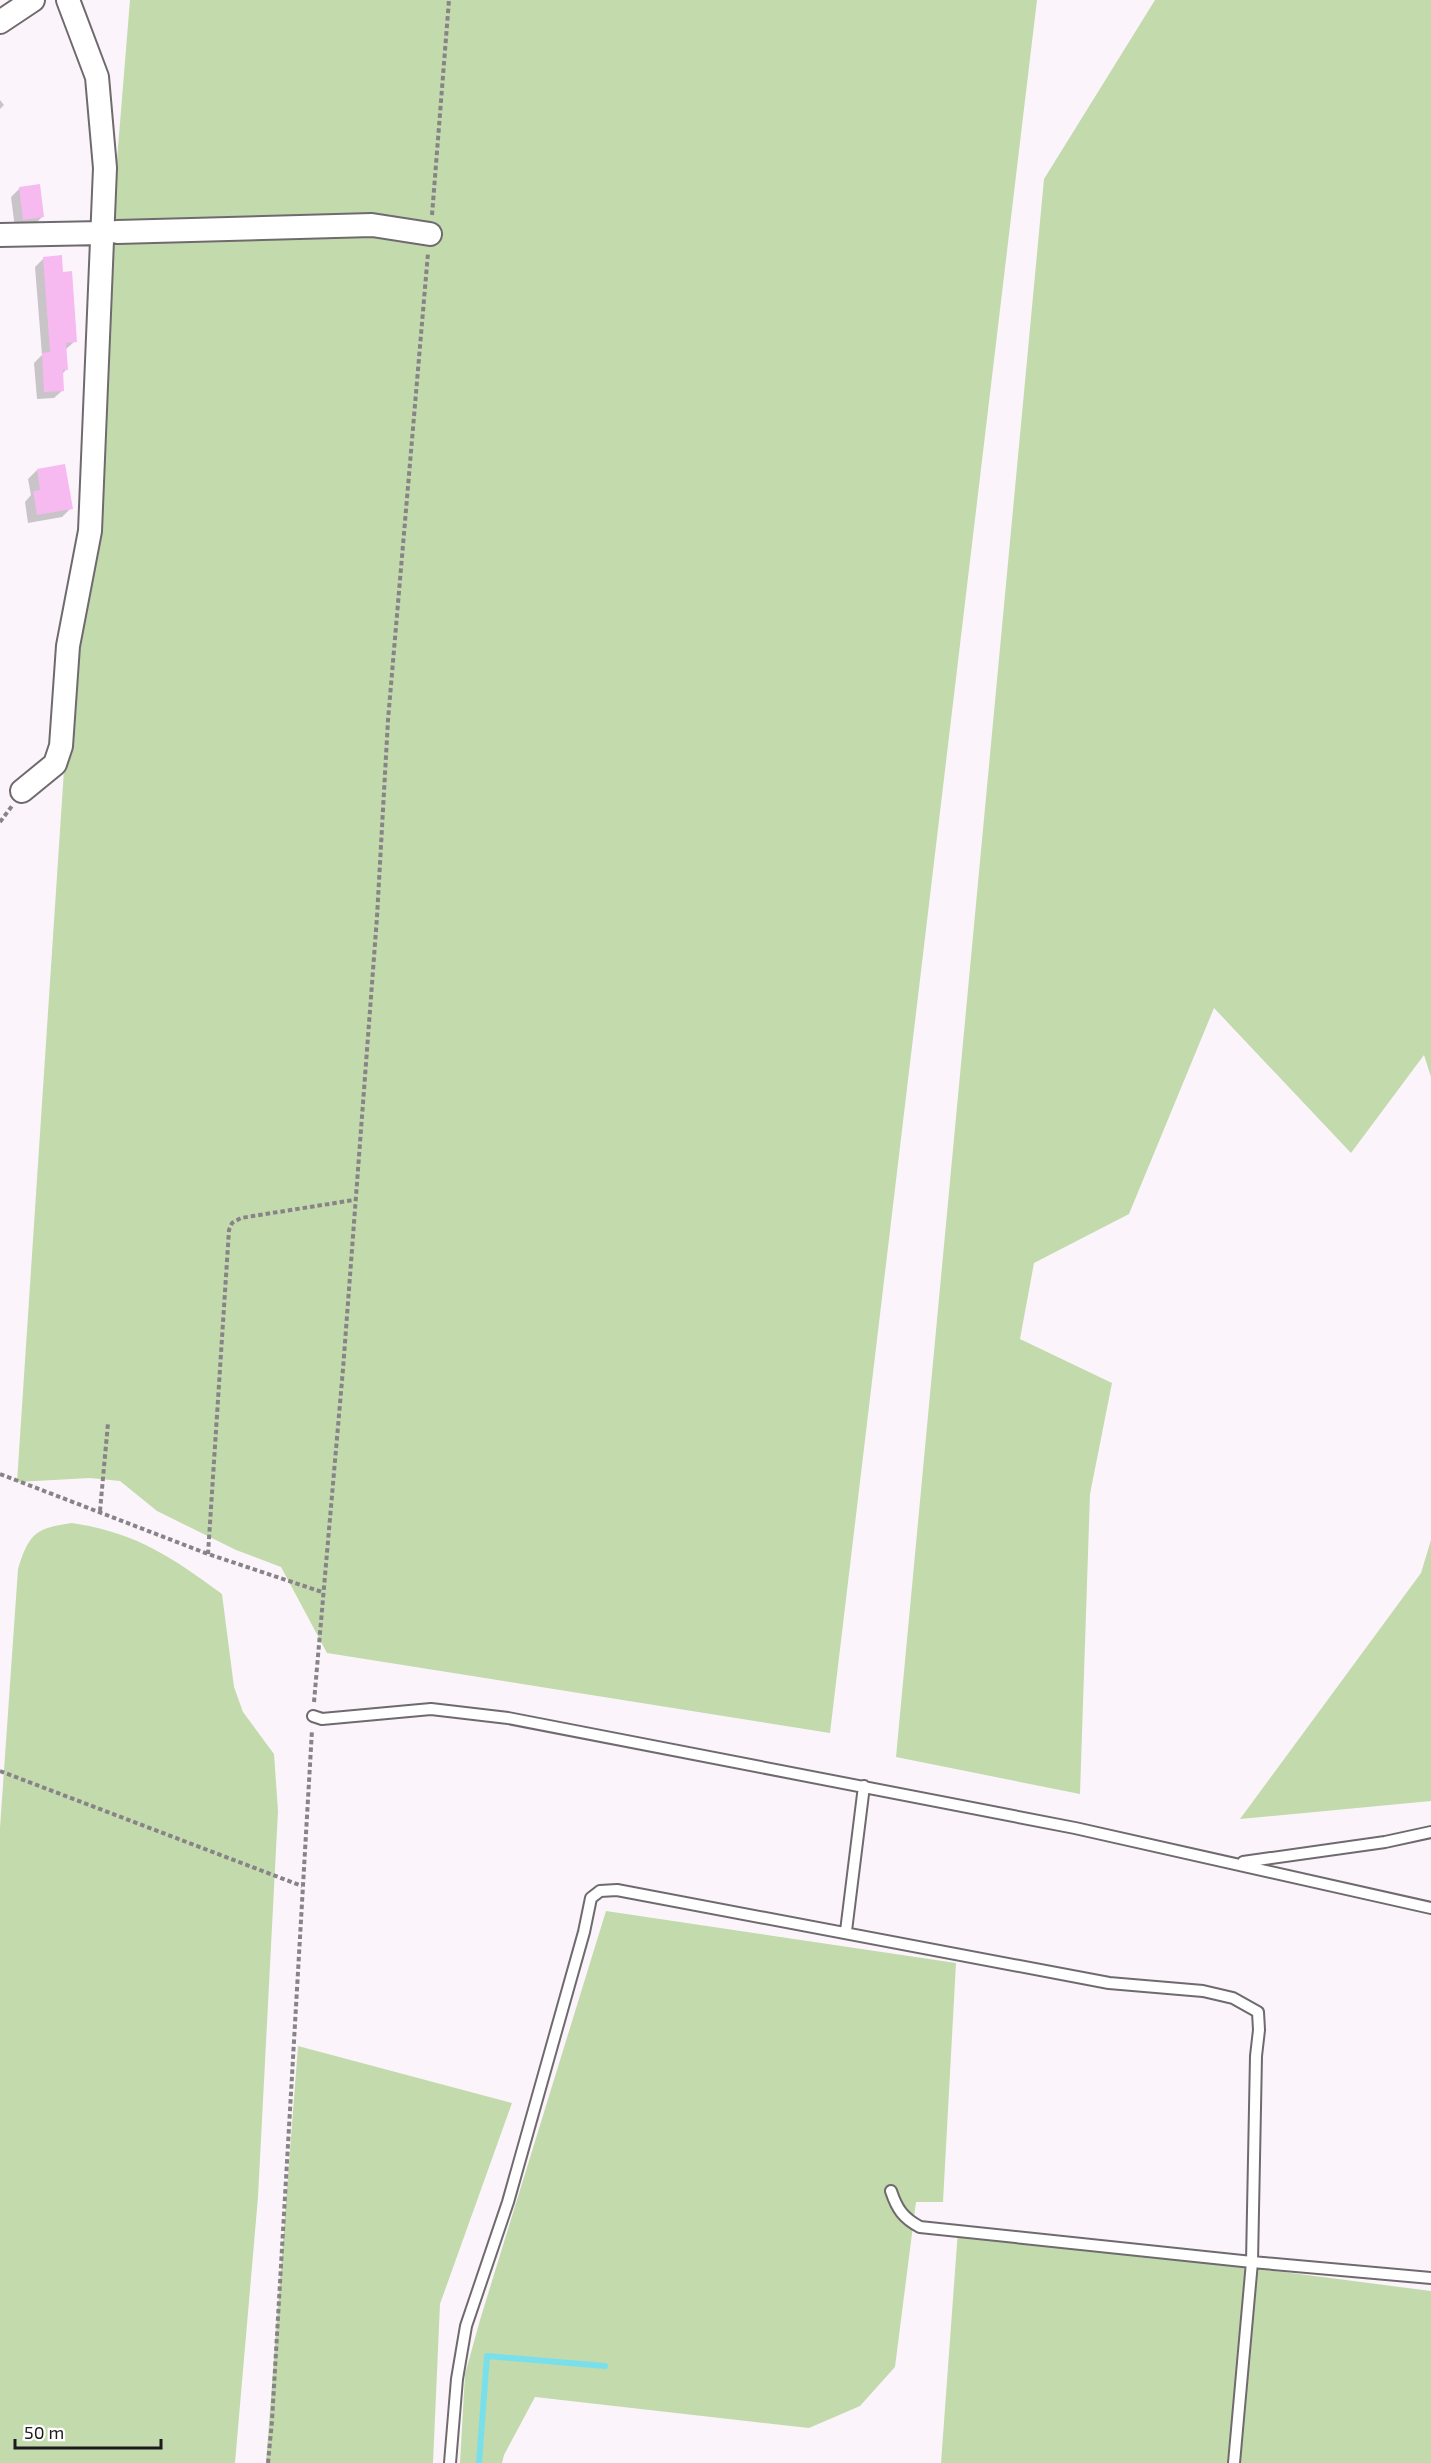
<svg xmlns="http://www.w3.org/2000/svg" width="1431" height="2463" font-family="'Exo 2',sans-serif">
<rect width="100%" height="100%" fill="#fbf5fb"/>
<!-- green -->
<path fill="#c3daad" d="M130,0H1037L830,1733L327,1653L281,1567L236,1550L157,1511L120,1481L90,1478L17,1482L70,679L109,258Z
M1155,0H1431V1077L1424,1055L1351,1153L1214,1008L1129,1214L1034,1263L1020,1339L1112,1383L1090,1494L1080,1794L896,1757L1044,179Z
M72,1523C137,1533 170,1556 222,1594L234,1687L243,1712L274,1754L278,1811L258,2197L235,2463H0V1828L18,1569C29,1534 35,1528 72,1523Z
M1431,1540V1801L1240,1819L1421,1573Z
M606,1911L956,1963L943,2202H916L895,2367L860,2406L809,2428L535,2397L504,2455L502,2463H460L465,2374L480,2320Z
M298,2046L512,2103L440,2304L433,2463H266Z
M958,2230L1431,2291V2463H941Z"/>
<!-- shadow -->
<path fill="#0003" d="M0,100L4,105L0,109Z
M20,188L42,217L33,226L15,228L11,197Z
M43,259L62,273L75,341L65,350L66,370L62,374L63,390L54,398L37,399L34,363L42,355L35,267Z
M37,470L71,508L62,517L28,523L25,502L31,495L28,479Z"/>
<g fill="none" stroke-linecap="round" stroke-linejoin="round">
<!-- stream -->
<path stroke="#79e0eb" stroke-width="6" d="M479,2463L487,2356L605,2366"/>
</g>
<!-- building -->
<path fill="#f6baf0" d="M40,184L44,217L23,220L19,187Z
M62,255L63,272L72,271L77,342L66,343L68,370H63L64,391L44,392L42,353L50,352L43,257Z
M65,464L73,509L37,515L33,491L40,490L37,469Z"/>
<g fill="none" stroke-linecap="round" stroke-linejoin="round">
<defs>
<path id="lane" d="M313,1716L322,1719L431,1709L508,1718L1075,1828L1431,1908
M1243,1862L1385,1842L1431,1832
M846,1931L864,1786
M891,2191C897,2209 903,2218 920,2227L1252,2262L1431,2278
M450,2463L457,2379L466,2326L508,2202L584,1932L591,1898L600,1891L617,1890L1109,1983L1203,1991L1233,1998L1258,2012L1259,2030L1256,2056L1252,2262L1234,2463"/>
<path id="street" d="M0,22L33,0
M117,232L372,225L430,234
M0,235L102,233
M22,791L55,764L61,746L68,646L90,531L105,168L97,77L68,0"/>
</defs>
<!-- lane casing -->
<use href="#lane" stroke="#6f6a6e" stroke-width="14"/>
<!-- street casing -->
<use href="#street" stroke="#6f6a6e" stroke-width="26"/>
<!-- path -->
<path stroke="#878387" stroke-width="4" stroke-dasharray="4.5 3" stroke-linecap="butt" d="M432,215L449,0
M0,822L12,806
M0,1474L208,1554L322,1592
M100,1511L108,1423
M208,1554L229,1230L232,1223L241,1218L253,1216L354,1200
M314,1702L343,1369L377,917L388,720L428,253
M0,1771L302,1886
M268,2463L272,2421L312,1730"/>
<!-- lane -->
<use href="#lane" stroke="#fff" stroke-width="10"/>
<!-- street -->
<use href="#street" stroke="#fff" stroke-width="22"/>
</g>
<!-- scale -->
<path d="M15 2439v9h146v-9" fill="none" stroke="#1c1a1c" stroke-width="3"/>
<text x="24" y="2439" font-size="18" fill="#1c1a1c" stroke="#ffffff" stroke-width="4.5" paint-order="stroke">50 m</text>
</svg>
